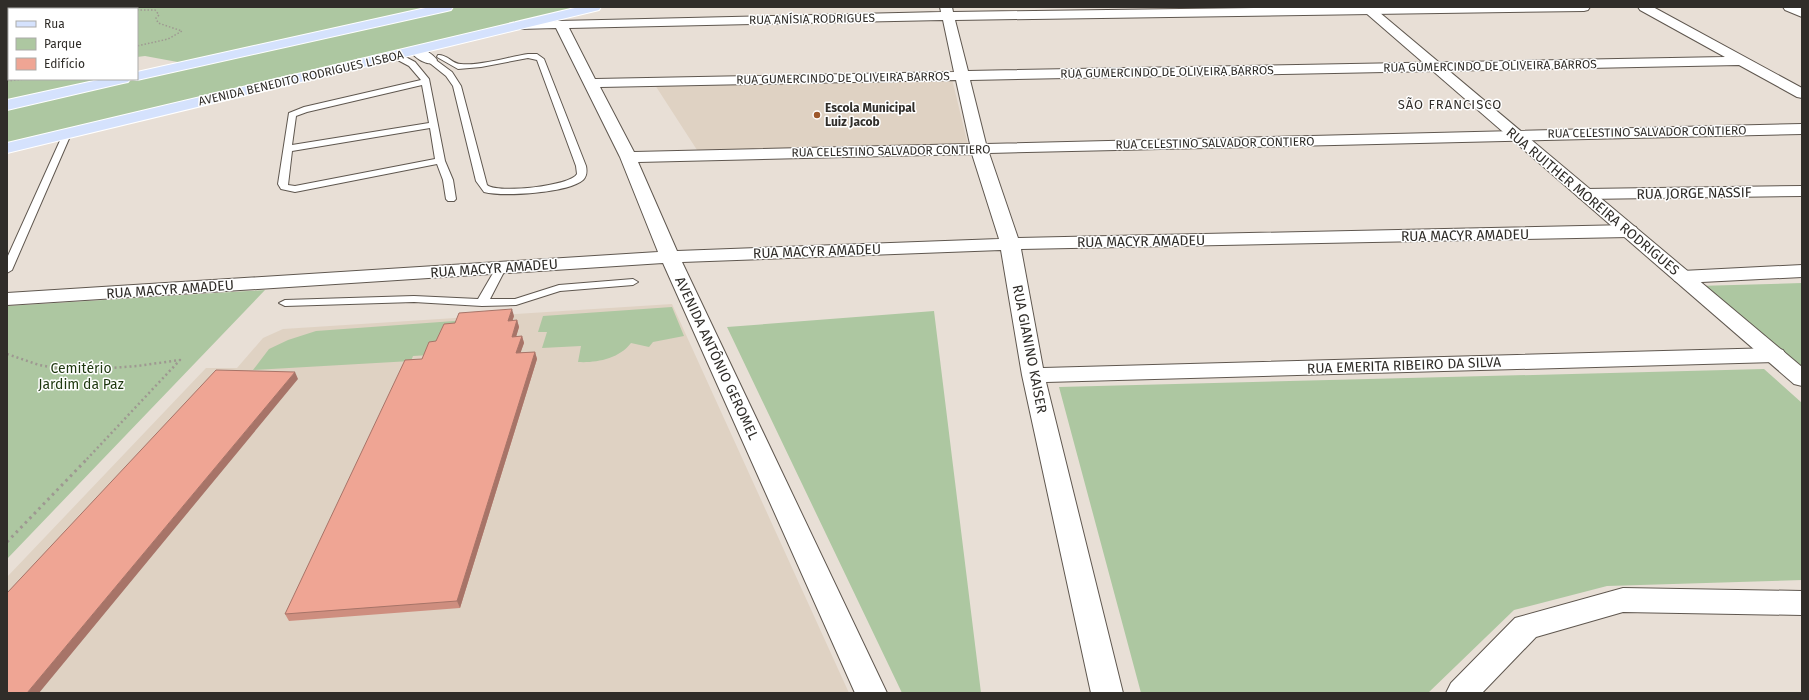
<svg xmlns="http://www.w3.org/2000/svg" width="1809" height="700" font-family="'Fira Sans',sans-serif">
<rect width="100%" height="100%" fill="#e8dfd6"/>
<!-- built -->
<path fill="#dfd2c3" d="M952,79L968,145L697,150L655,85Z
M672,304L849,693H7V577L206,368H237L263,338L283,329Z"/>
<!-- green -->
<path fill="#adc7a1" d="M7,7H432L183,63L145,56L137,57V9H9V79H95L91,83L7,101Z
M456,7H577L416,47L7,144V109Z
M1802,283V373L1697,286Z
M265,290L7,559V306Z
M672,307L684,336L653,342L649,347L631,343C619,359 596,363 578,362L581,346L542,348L547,332H538L543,316Z
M934,311L981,693H902L727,327Z
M468,320L447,354L413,356L411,361L253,370L269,349L288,340L316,331Z
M1764,369L1802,403V580L1607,586L1514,610L1428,693H1141L1059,387Z"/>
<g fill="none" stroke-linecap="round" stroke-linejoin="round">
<defs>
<path id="lane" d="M394,54H400L415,62L429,79L445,161L453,180L456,199L454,201H448L446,199L443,180L437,164L295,192L281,189L278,184L289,113L304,107L421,80L409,66L394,58ZM422,85L429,123L292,145L296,116L307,112ZM430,128L435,159L295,186L288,185L292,151Z
M528,54H537L544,59L586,166C587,171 587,176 583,180C568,193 503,197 484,192L476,181L453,86L446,76L426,60L430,58H433L452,72L461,86L487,185C497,194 571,186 577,174L576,166L537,60L528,58L481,67L458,69L437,57L438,55C447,54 452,64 461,64C480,66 508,57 528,54Z
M67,131L71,134L12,270L7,273V258L63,134Z
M501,265L506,268L490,299H515L559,285L633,279L638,282L633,285L560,291L516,305L482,306L414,302L285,306L279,303L285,300L414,296L478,299L496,268Z"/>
<path id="street" d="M940,7H952L953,12L1318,7H1590L1588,10L1584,11L955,20L968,71L1725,57L1640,10L1638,7H1653L1802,88V98L1797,97L1739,65L970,80L986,144L1802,124V134L989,153L1018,238L1629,225L1636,227L1638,231L1636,235L1629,237L1021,249L1043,368L1775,348L1783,350L1786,355L1783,360L1775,362L1046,382L1123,693H1091L1022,375L1001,250L682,262L887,693H855L663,263L7,305V293L658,252L620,157L556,28L520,29L515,28L514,25L515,22L941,12ZM943,20L954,72L595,79L569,28ZM956,80L970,144L634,152L600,87ZM972,154L999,239L677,251L638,162Z
M1783,7L1802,8V17L1785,10Z
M417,47C424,49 433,54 437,60L435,63C426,65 416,59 410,51L412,48Z
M1802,186V196L1585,199L1579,198L1576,194L1579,190L1585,189Z
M1802,265V277L1682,283L1675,281L1672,277L1675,273L1682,271Z
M1623,588L1802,591V615L1623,612L1536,637L1482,693H1446L1451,683L1515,618Z"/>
<path id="secondary" d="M1359,7H1373L1802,367V386L1794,384Z"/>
<path id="primary" d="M430,7H453L451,10L447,11L137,80L132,79H137V72Z
M579,7H601L599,10L595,11L7,153V143Z
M103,79H130L128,82L123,83L7,110V100Z"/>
</defs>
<!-- lane casing -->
<use href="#lane" stroke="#5f574f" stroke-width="2"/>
<!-- street casing -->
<use href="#street" stroke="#5f574f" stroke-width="2"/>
<!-- secondary casing -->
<use href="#secondary" stroke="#5f574f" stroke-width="2"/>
<!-- primary casing -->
<use href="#primary" stroke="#fff" stroke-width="2"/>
<!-- path-far2 -->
<path stroke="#9e9891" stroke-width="1.5" stroke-dasharray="1.5 2" stroke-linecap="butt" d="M137,10H155L159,15L156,18L158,23L182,31L168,39L137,46
M7,15H9
M7,34H9
M7,68H9
M7,81L25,79"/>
<!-- path-far1 -->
<path stroke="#9e9891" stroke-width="2.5" stroke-dasharray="2 3" stroke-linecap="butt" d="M7,354L39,365L73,371L137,366L180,360L87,459"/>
<!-- path -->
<path stroke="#9e9891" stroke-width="3" stroke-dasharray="2.5 4" stroke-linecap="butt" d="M7,542L88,458"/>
<!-- lane -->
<use href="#lane" fill="#fff" fill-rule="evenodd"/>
<!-- street -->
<use href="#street" fill="#fff" fill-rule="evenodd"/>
<!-- secondary -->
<use href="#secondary" fill="#fff" fill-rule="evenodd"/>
<!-- primary -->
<use href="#primary" fill="#d5e2fd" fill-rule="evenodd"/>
</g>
<!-- wall -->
<path fill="#ce8e7f" d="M514,316L512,321L517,320L519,327L516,336H522L524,343L520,353L535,352L537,359L460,608L289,621L285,614L422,359L436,341L455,323Z"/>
<!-- shaded-wall -->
<path fill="#a77468" d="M512,309L514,316L510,328L508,321Z
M517,320L519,327L514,344L512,337Z
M522,336L524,343L518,360L516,353Z
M535,352L537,359L460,608L457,601Z
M295,372L298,379L39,693H27Z"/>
<!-- building -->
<path fill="#efa594" stroke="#a77468" d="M512,309L508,321L517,320L512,337L522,336L516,353L535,352L457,601L285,614L405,360L422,359L429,342L436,341L444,324L455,323L459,313Z
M216,370L295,372L27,693H7V593Z"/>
<!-- markers -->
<circle fill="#9d582c" stroke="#fff" stroke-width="1.5" cx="817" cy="115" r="4"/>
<g text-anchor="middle" stroke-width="3" stroke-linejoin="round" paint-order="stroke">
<!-- far-street labels -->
<g font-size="12" fill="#302d29" stroke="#fff">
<text transform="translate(812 19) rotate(-1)" y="4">RUA ANÍSIA RODRIGUES</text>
<text transform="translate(1490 66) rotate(-1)" y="4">RUA GUMERCINDO DE OLIVEIRA BARROS</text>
<text transform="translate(1167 72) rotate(-1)" y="4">RUA GUMERCINDO DE OLIVEIRA BARROS</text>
<text transform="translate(301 78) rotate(-13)" y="4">AVENIDA BENEDITO RODRIGUES LISBOA</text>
<text transform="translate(843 78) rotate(-1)" y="4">RUA GUMERCINDO DE OLIVEIRA BARROS</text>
<text transform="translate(1647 132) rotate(-1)" y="4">RUA CELESTINO SALVADOR CONTIERO</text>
<text transform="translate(1215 143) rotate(-1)" y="4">RUA CELESTINO SALVADOR CONTIERO</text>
<text transform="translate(891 151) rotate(-1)" y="4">RUA CELESTINO SALVADOR CONTIERO</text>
</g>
<!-- far-poi labels -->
<g font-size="12" font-weight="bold" fill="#302d29" stroke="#fff" text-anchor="start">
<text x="825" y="112">Escola Municipal<tspan x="825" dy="14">Luiz Jacob</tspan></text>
</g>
<!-- far-neighbourhood labels -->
<g font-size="13" letter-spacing="1" fill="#302d29" stroke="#fff">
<text x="1450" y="109">SÃO FRANCISCO</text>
</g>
<!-- street labels -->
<g font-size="14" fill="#302d29" stroke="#fff">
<text transform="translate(1694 193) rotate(-1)" y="5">RUA JORGE NASSIF</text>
<text transform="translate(1593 201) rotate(40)" y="5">RUA RUITHER MOREIRA RODRIGUES</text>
<text transform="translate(1465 235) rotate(-1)" y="5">RUA MACYR AMADEU</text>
<text transform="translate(1141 241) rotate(-1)" y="5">RUA MACYR AMADEU</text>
<text transform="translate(817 251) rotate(-2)" y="5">RUA MACYR AMADEU</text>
<text transform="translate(494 268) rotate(-4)" y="5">RUA MACYR AMADEU</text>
<text transform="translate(170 289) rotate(-4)" y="5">RUA MACYR AMADEU</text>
<text transform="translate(1030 349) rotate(79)" y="5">RUA GIANINO KAISER</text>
<text transform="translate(717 358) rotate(65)" y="5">AVENIDA ANTÔNIO GEROMEL</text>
<text transform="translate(1404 365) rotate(-2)" y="5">RUA EMERITA RIBEIRO DA SILVA</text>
</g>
<!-- park labels -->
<g font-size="14" fill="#1d370e" stroke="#fff">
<text x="81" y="373">Cemitério<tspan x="81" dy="16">Jardim da Paz</tspan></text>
</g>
</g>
<!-- border -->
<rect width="1809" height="700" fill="none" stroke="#302d29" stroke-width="16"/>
<!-- legend -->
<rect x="8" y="8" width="130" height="72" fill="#ffffff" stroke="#acaba9"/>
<rect x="16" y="21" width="20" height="6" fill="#d5e2fd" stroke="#acaba9"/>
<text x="44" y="28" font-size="12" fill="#302d29">Rua</text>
<rect x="16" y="38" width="20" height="12" fill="#adc7a1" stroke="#acaba9"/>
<text x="44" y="48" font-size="12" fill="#302d29">Parque</text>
<rect x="16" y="58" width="20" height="12" fill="#efa594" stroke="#acaba9"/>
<text x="44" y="68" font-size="12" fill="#302d29">Edifício</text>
</svg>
